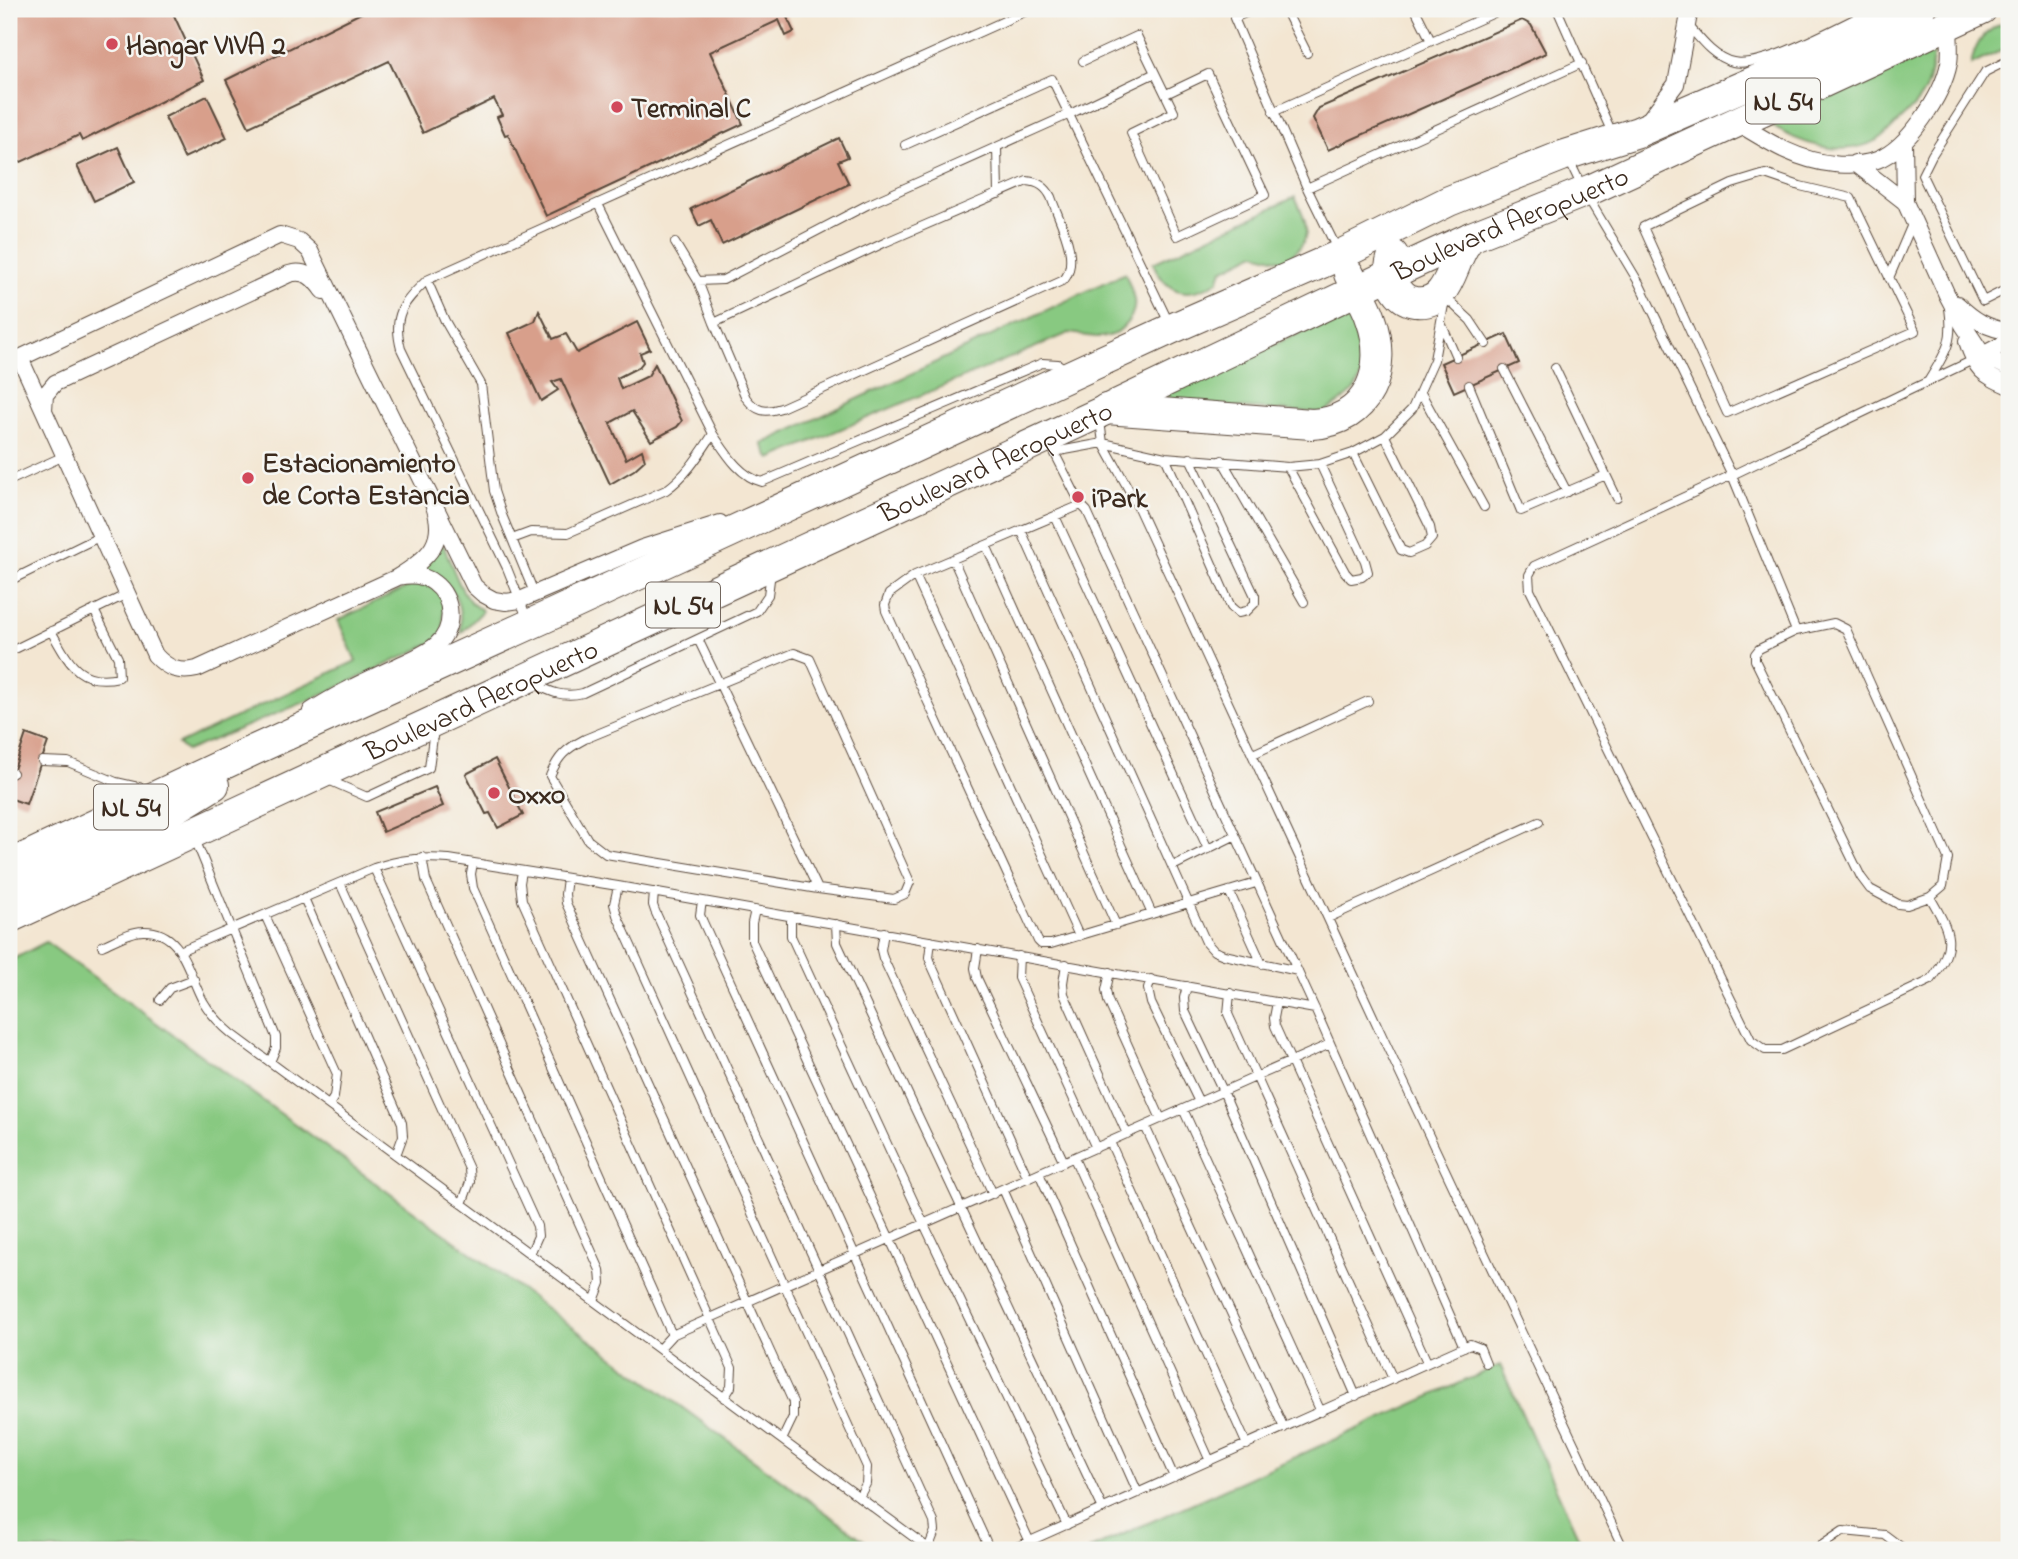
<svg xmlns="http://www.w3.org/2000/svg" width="2018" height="1559" font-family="'Indie Flower',sans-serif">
<rect width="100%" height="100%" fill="#f6f6f2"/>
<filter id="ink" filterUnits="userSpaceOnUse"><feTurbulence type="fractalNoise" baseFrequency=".0143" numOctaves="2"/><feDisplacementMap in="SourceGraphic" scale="14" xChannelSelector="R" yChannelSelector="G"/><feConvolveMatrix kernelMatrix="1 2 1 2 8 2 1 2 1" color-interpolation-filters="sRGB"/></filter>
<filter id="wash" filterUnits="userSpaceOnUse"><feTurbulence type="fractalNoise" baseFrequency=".00686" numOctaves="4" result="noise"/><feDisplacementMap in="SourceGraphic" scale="28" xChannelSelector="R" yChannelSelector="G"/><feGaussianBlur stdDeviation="1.57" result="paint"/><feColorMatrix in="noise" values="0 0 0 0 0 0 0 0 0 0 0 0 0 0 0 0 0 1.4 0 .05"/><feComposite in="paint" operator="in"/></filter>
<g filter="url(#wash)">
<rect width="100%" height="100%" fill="#f3e6d2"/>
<!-- green -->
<path fill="#88c981" stroke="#627a50" stroke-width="2" d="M2009,20V47L1971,65C1976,39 1986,30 2009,20Z
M1934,51C1932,65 1930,81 1923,94C1917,105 1907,114 1898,122C1892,128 1885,136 1877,140C1843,159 1799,144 1769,124Z
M1295,197C1309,224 1314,242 1284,261L1256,253L1222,270L1218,281C1190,299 1167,296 1153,263Z
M1125,273C1134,296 1142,309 1122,328C1116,334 1111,336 1102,337C1092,338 1080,334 1069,333L770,459L762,444Z
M1347,313L1357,314C1364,336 1369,368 1355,389C1348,398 1333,406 1324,413L1140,402Z
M442,543C452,561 461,603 481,609L482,612L461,633C461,596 455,586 423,569Z
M414,584H425L444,593L443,638L329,692L186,751L178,744L356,661L338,620Z
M46,942L877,1550H9V961Z
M1500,1365L1584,1550H1088Z"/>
<g id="blocks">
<!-- building -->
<path fill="#d89f8b" d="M9,9H171L204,80L82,141L79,135L19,163L9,138Z
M369,9H799L786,15L794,32L786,36L779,20L710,52L743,124L546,216L508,134L505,135L497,117L502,115L494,99L423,133L389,61L249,127L226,80Z
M1522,20L1531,25L1546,53L1328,150L1313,118L1319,108Z
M207,96L227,138L184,158L165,117Z
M839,138L848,157L838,161L849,184L722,245L711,220L699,226L691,209Z
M118,147L134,182L94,201L77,166Z
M539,311L553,339L566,334L577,353L637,322L650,349L640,353L643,362L639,367L617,378L621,389L648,376L655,364L682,421L677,427L651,441L632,411L610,423L626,459L642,450L645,460L634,470L610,484L561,379L552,382L558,390L541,401L509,333L535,321Z
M1506,334L1519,363L1454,392L1441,363Z
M26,734L48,742L26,804L9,798V784Z
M495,759L523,815L498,828L490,813L486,814L466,774Z
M435,787L443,806L383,832L375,812Z"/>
</g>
</g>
<g filter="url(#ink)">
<use href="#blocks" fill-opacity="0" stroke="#574639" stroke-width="2"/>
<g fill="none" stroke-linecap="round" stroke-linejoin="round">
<defs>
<path id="lane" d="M1255,9L1234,18L1307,188L1337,249
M1285,9L1307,53
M1415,9L1431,41
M1557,9L1612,133
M1688,25C1700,39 1714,58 1733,62C1764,69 1844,23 1875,9
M2009,60L1985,72L1932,155L1922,175L1983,301L2009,288
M1083,61L1137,36L1174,112L1131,133L1177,236L1265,195L1208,74L1166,94
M1273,112L1503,9
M905,145L1052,79L1169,323
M997,147L998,194
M1568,158L1584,191L1639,283L1732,475L1796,631
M1765,174L1800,186L1851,198L1915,331L1727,413L1643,227L1732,184Z
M1027,181C1039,182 1046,187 1051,197C1059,221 1081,258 1064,280L781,408C765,413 757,412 746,398L714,323L886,242Z
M1307,188L1582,63
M598,204L713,434C726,453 739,476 762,482L1042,363L1058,364L1066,370
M675,243L698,281L723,280L867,205L1070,114L1155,73
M1889,278L1913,222
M427,280L445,321L481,384L494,491L502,515L535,595
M698,281L714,323
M1445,297L1470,320L1486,344
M1442,325L1456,357
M1555,368L1617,498
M1504,369L1567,492
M1929,380C1946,352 1954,342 1949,308
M1469,385L1521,511L1606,475
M1421,393L1484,507
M1100,421L1103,443L1134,499L1384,1040L1624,1550
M1052,448L1081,505
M1054,452L1103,443L1165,457L1288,467L1320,464L1353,453L1385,436L1412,409L1434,360L1445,299
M1353,453L1401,550L1409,553L1425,546L1432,538L1430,527L1385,436
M1165,457L1231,607L1238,613L1247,611L1255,603V596L1190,458
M1222,460L1304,602
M1288,467L1345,572L1351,579L1362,577L1368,572L1365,561L1320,464
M9,481L64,456
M1055,516L1208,849
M1021,530L1206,942L1214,951L1224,955L1298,971
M512,539L531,532L568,533L666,490C687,475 699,455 713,434
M986,545L1152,914
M953,559L1116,925
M915,575L1079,936
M9,581L101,536
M527,618L507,568L401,349C392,315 403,303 427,280L1031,9
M1834,623L1846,629L1948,858L1943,886L1930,897L1907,905L1898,904L1870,889L1861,877L1755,660V654L1759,649L1796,631Z
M51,631C69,662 78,686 119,677L118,658L94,610
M698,639L818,889
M9,652L127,594
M794,653L810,659L910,882L905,894L894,899L818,889L606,854L588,840L550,776C558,756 566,749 585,739Z
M533,683C550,692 563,698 583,693L757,611L768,595L771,572
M1253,754L1368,701
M42,761L68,762L116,782L147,789
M9,775L13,773
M326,779L367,797L429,768L434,729
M195,839L276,1037V1048L270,1062
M422,857L426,880L600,1270L601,1283L594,1301
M473,863L471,874L473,888L672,1335
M1173,866L1234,836
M374,868L537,1226L538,1236L530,1254
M522,871L520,883L522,900L732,1368L731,1387L724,1398
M567,878L565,894L566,903L793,1402V1417L782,1440
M340,883L469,1169L470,1182L462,1204
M1256,883L1051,944H1041L1038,941L886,611L885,605L889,594L915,575L1081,505L1087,511L1315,1009L1464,1347
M618,886L614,904L617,915L867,1467L866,1484L859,1497
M1229,891L1262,964
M654,892L653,905L655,911L934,1522L935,1531L928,1549
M1930,897C1950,932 1958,945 1931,980L1782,1050H1765L1751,1040L1530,590L1529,575L1534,566L1732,475L1973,360
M304,898L402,1123L403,1136L396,1155
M702,901L700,915L703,922L990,1550
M755,910L752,923V941L1030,1542
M265,915L337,1074L334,1097L329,1105
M791,916V936L924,1224L1067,1525
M1328,918L1539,822
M836,924L837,943L1103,1509
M884,932L881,950L883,958L993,1194
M931,941L929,957L932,966L1028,1178
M102,946C114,941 130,931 143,931C184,930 188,975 203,1001C211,1015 220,1024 232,1034L931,1550
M978,949L975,968L977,978L1064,1162
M182,950L374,868C400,859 422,857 449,859L618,886L1315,1009
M1019,956L1018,978L1096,1148
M1066,964L1063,983L1064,994L1127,1134
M1110,972L1106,990L1108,1001L1161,1119
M1151,979L1148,989L1151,1003L1199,1102
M1187,986L1184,998L1185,1011L1223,1091L1356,1396
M1230,993L1228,1014L1393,1379
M160,1000L170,988L194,979
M1277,1002L1274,1018L1275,1026L1427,1362
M1183,1109L1321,1412
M1145,1126L1284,1428
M1110,1142L1247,1445
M1074,1158L1210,1461
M1039,1173L1174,1477
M1003,1189L1138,1493
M659,1349L672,1335L1330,1044
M1010,1550L1470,1344L1480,1348L1486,1363
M1815,1550L1843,1531L1885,1535L1905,1550"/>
<path id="street" d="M1648,121L1676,84L1690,9
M1736,122C1767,141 1797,161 1834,164C1845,166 1866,164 1877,160C1908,148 1943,95 1949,63C1951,51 1949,37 1949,25
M1904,141L1905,202L1947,295L1963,325L1983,355L2009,368
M1855,163L1905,202
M1957,304C1973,319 1987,329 2009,331
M1967,341C1976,370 1982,374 2009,386
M1977,358L2009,341
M44,410L45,395L55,383L289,274C305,269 314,278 323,291
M432,501C449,541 429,558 396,578L197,669C179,673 168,669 155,655L20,358L280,235L299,241L310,251L474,586L483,594L494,600L506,602L520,600L642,548L720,523
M311,711C337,694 365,681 393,668C407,661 425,655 436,645C455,629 454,598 434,583C424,575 411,574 398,577"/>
<g id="highway">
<path d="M1393,255C1389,267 1389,275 1394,286C1399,295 1406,301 1415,302C1452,307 1451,256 1471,237"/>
<path d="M1106,409L1312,424C1369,421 1389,369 1371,319C1366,303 1356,289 1349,274"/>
<path d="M9,865L254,750L544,618L1171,329L1340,255L1449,201L1562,156L1638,132L1920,9"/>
<path d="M9,889L150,824L214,785"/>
<path id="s1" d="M9,918L1099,413L1389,275L1471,237L1592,189L1982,9"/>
</g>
</defs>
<!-- lane casing -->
<use href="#lane" stroke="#574639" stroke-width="10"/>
<!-- street casing -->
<use href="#street" stroke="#574639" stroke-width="18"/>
<!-- highway casing -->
<use href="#highway" stroke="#574639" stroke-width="32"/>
<!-- lane -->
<use href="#lane" stroke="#fff" stroke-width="8"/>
<!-- street -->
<use href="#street" stroke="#fff" stroke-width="16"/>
<!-- highway -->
<use href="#highway" stroke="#fff" stroke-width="30"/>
</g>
</g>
<!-- markers -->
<g fill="#d1495b" stroke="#f6f6f2" stroke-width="2.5">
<circle cx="112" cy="44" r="7"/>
<circle cx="617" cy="107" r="7"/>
<circle cx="248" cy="478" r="7"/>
<circle cx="1078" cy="497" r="7"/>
<circle cx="494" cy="793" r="7"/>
</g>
<g text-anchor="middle" stroke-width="5" stroke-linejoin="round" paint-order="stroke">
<!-- shield labels -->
<g fill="#f6f6f2" stroke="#73675e" stroke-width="2">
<rect x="1746" y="78.5" width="74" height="45" rx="5"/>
<rect x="646" y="582.5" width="74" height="45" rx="5"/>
<rect x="94" y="784.5" width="74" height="45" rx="5"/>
</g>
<g font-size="26" font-weight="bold" fill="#3b2a1e">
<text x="1783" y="110">NL 54</text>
<text x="683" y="614">NL 54</text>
<text x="131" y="816">NL 54</text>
</g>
<!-- poi labels -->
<g font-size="28" font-weight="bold" fill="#3b2a1e" stroke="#f6f6f2" text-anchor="start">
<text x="126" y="54">Hangar VIVA 2</text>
<text x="631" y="117">Terminal C</text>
<text x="262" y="472">Estacionamiento<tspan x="262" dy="32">de Corta Estancia</tspan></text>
<text x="1092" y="507">iPark</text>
<text x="508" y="803">Oxxo</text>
</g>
<!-- street labels -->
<g font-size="28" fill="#3b2a1e" stroke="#f6f6f2">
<text dy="10" stroke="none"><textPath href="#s1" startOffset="1654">Boulevard Aeropuerto</textPath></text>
<text dy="10" stroke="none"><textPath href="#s1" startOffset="1087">Boulevard Aeropuerto</textPath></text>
<text dy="10" stroke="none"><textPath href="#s1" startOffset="520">Boulevard Aeropuerto</textPath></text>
</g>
</g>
<!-- margin -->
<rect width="2018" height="1559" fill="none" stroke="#f6f6f2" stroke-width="35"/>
</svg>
